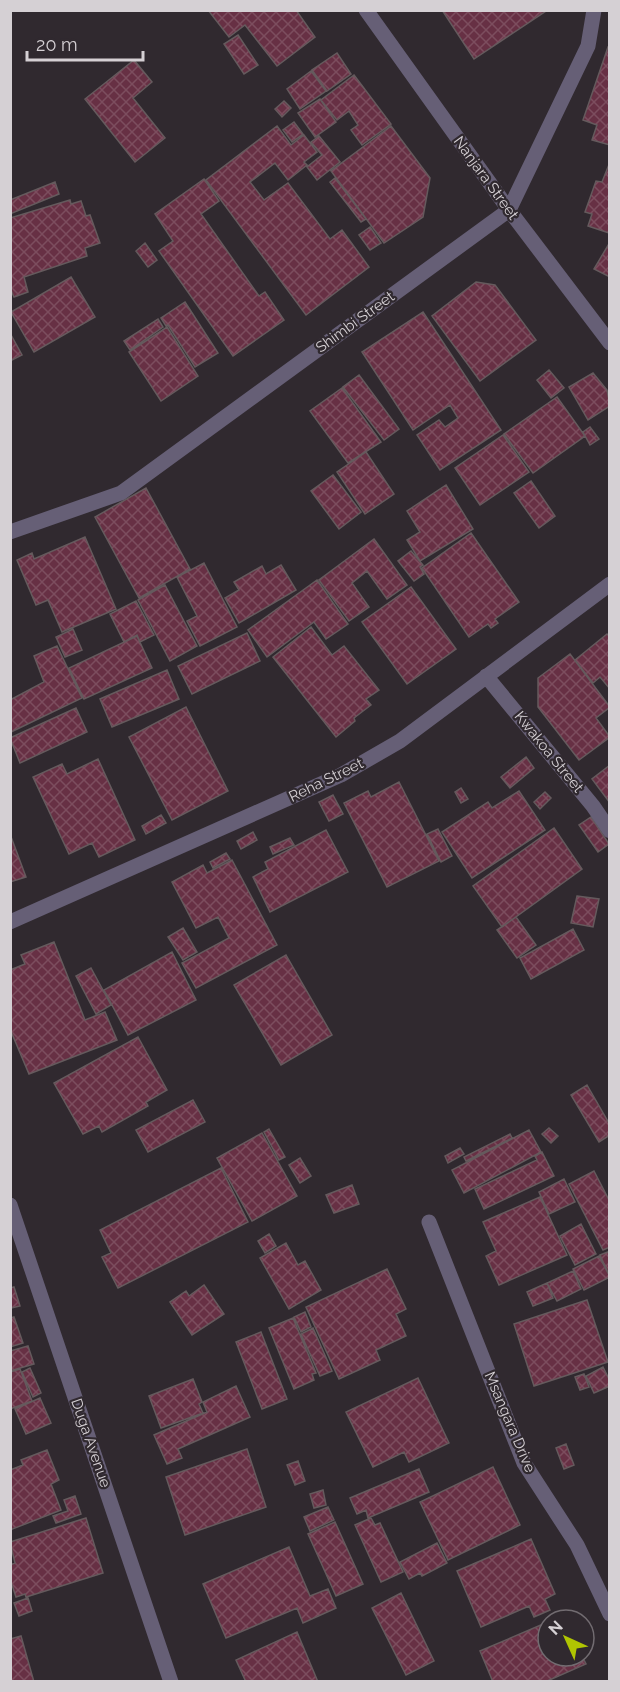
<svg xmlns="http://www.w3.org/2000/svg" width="620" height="1692" font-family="Raleway,sans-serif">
<defs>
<pattern id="building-cross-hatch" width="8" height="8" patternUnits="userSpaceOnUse" patternTransform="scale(1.5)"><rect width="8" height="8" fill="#673044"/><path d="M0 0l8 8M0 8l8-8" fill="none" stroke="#7c4d5e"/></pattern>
</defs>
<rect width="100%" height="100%" fill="#30292f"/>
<!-- building -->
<path fill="url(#building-cross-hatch)" stroke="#655a5d" stroke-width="1.5" d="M208,10H296L315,37L277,66L245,25L229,37Z
M442,10H546V11L474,59Z
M238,35L258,65L244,74L224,44Z
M608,47L610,48V145L592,140L597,125L583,120Z
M337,53L351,74L327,91L312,70Z
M134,60L152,82L133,98L165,138L135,162L85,99Z
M311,71L326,91L300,109L287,89Z
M354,75L391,124L362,145L351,130L358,125L349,111L337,120L321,100Z
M320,99L336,122L315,137L298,113Z
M284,101L291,108L282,117L275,109Z
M294,122L303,134L292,142L283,130Z
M277,126L291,145L304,135L317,152L304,162L307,165L288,180L275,163L250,182L264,200L288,183L330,239L342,230L369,267L306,315L206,180Z
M391,126L430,178L423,217L384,243L331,171Z
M319,136L340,162L317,180L307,167L322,155L311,142Z
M610,162V233H609L588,226L592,214L585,212L596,181L602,182Z
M335,178L366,219L361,222L330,182Z
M204,179L219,201L201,214L259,296L265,292L284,320L233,356L159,251L173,241L155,214Z
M55,182L59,194L10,214V200Z
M70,200L71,204L81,201L86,216L90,215L100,243L85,248L87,256L24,277L28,292L14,297L10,288V218Z
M370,227L381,243L370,250L359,235Z
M610,242V277L594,269Z
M145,243L157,260L148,267L136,251Z
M71,277L95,317L34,352L11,312Z
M476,282L495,285L536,340L480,381L432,316Z
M185,302L218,353L195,367L168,325L166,326L161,318Z
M423,312L501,430L440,470L417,435L439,420L445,427L458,418L450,405L413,430L362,352Z
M158,319L163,327L130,350L124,341Z
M167,327L198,376L161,401L129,352Z
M10,333L22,355L10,361Z
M549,370L564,388L551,398L537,380Z
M593,373L607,390L610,406L588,420L569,387Z
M359,375L399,429L384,440L343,387Z
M342,388L381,442L348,463L310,411Z
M557,397L585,436L533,473L504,434Z
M590,427L599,439L590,445L583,432Z
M503,435L529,472L480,505L455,468Z
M366,452L394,494L365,514L337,472Z
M333,475L361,512L339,529L311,491Z
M531,481L555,516L539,528L514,493Z
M446,485L473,529L420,561L407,540L420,532L407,511Z
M146,488L190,569L139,598L95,517Z
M471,533L519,602L495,619L498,623L491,628L488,624L469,637L422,568Z
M85,537L116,609L62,632L48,600L36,605L17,560L32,553L34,559Z
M374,539L407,585L387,599L367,571L352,583L369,607L349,621L319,580Z
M411,551L423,565L420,567L424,574L414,581L398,561Z
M204,563L237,627L200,646L187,621L197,616L177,577Z
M281,565L296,590L239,623L225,598L239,590L234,582L262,566L266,574Z
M317,580L348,624L326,639L314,622L267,657L248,630Z
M165,585L197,646L170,661L138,600Z
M411,587L456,649L407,684L362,622Z
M136,601L154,635L140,642L137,635L124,642L110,614Z
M311,627L332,655L344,646L379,690L366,699L371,705L354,718L355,721L336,737L273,657Z
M73,629L82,650L65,657L56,637Z
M247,633L260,661L192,694L178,666Z
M607,634L610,637V689L600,677L593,683L575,660Z
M137,636L152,668L84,699L69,668Z
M57,646L82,698L11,732L10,700L44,682L34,656Z
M570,654L610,707L596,718L610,737L579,760L538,707V678Z
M167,670L179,699L112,727L100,699Z
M186,707L228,791L172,820L129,737Z
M76,708L87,732L20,763L10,738Z
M526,757L534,768L510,788L501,777Z
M98,759L135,840L99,857L92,843L69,854L33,777L62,764L67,774Z
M610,765V803L592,779Z
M399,782L439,861L387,887L344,803L368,791L371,797Z
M461,788L468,799L461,803L455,792Z
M519,791L545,830L472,878L442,832L488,802L492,808Z
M545,792L551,798L540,809L534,802Z
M333,795L343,814L329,821L319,802Z
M161,815L166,823L146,834L142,826Z
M591,817L609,844L598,852L579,825Z
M554,828L582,869L502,927L473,886Z
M438,829L452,856L441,862L427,834Z
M326,830L348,872L270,912L253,877L268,869L265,862Z
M253,832L257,840L241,849L237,841Z
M10,834L26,877L10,882Z
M290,838L294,845L273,854L270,847Z
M226,853L230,859L213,868L210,862Z
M232,860L277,945L196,988L182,963L229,938L218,917L196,928L172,882L203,865L207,873Z
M577,896L599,899L593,927L571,923Z
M516,917L536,945L517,958L497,930Z
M183,928L197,952L183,960L168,937Z
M573,929L584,950L531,979L520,958Z
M54,942L85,1020L105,1012L117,1040L29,1074L10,1029V970L25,964L21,955Z
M172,952L196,1000L128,1035L104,990Z
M286,955L332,1035L281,1065L234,985Z
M91,968L111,1005L96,1014L76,976Z
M138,1037L167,1090L146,1102L148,1106L102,1132L99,1126L83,1134L54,1083Z
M587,1085L610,1125V1135L599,1142L571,1095Z
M193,1100L205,1122L148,1152L136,1130Z
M549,1128L558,1136L551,1143L542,1134Z
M269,1129L285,1157L279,1160L264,1132Z
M529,1130L541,1152L464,1193L452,1170Z
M262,1133L297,1196L252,1221L217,1158Z
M510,1134L512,1138L466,1161L464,1157Z
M460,1148L464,1154L448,1163L445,1156Z
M542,1152L554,1176L484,1209L475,1189L537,1160L535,1156Z
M300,1158L311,1176L300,1183L289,1165Z
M221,1168L248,1222L118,1288L102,1257L111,1253L100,1230Z
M594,1171L610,1202V1247L603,1250L569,1184Z
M564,1179L575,1202L549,1214L539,1192Z
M352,1185L359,1204L334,1213L326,1195Z
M540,1197L567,1255L499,1285L486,1256L496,1251L483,1222Z
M581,1224L596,1254L575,1265L560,1236Z
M269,1234L276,1246L265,1253L258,1241Z
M286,1243L298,1265L305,1261L321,1290L289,1309L260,1258Z
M610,1251V1277L600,1255Z
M599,1256L610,1277L584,1290L573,1269Z
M387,1269L406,1309L396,1314L406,1336L376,1350L380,1360L339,1379L306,1307Z
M573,1271L581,1289L557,1301L547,1283Z
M547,1283L553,1298L533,1306L527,1292Z
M204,1285L224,1314L192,1335L170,1302L186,1291L189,1296Z
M14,1287L20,1306L11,1308L10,1288Z
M587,1300L608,1362L534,1386L514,1324Z
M305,1312L311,1327L301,1332L294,1317Z
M14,1317L23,1343L10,1347V1318Z
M293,1318L316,1373L312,1374L314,1380L294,1389L269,1328Z
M313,1328L332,1371L320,1376L301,1334Z
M261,1332L287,1399L262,1409L236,1342Z
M28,1346L34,1364L10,1371V1351Z
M603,1367L610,1381V1386L594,1393L586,1376Z
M30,1368L41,1393L33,1397L22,1372Z
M20,1369L32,1401L10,1409V1372Z
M584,1374L589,1387L580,1390L575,1377Z
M418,1378L449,1443L409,1462L404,1452L373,1467L346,1412Z
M193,1379L202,1402L199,1404L203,1413L161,1428L149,1396Z
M236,1386L250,1417L178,1449L182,1458L167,1464L154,1435L207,1412L203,1402Z
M40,1398L51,1423L26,1434L15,1409Z
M566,1444L574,1465L564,1469L556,1448Z
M247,1449L266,1507L185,1535L166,1477Z
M47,1450L59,1480L51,1484L61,1510L10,1530V1470L23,1465L21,1460Z
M298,1461L305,1481L295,1485L287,1465Z
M493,1467L520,1525L448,1560L420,1502Z
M419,1469L429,1492L368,1518L366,1510L357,1514L350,1498Z
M323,1490L326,1505L314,1508L310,1494Z
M75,1496L81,1514L56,1523L53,1516L68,1511L64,1500Z
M328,1507L334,1520L310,1531L304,1517Z
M86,1518L103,1573L26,1597L25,1594L16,1597L10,1579V1565L15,1563L10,1542Z
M371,1518L375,1525L380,1523L403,1572L381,1582L355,1525Z
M335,1522L363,1584L336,1596L308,1534Z
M531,1539L555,1594L545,1599L550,1610L534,1617L529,1606L481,1627L457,1571Z
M437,1543L447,1563L422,1576L420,1573L409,1579L400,1562Z
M289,1547L310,1596L328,1589L336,1608L303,1623L297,1608L226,1638L203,1584Z
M401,1593L434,1661L406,1675L372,1608Z
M28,1598L32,1611L19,1616L14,1603Z
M548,1622V1656H582L586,1664L545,1682H493L480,1651Z
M297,1632L318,1682H246L236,1660Z
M21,1636L34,1682H10V1639Z"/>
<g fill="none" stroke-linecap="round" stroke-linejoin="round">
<!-- minor -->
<path stroke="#665f76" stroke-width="15" d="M366,10L509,210L610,343
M10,532L121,493L509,210L588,46L594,10
M486,676L593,806L610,831
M10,922L341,775L400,741L610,584
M10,1205L171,1682
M429,1222L524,1463L577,1545L610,1614"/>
</g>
<g text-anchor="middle" stroke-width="4.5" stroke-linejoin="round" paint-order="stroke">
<!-- street labels -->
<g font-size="15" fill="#d5d0d4" stroke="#30292f">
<text transform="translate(486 178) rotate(54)" y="5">Nanjara Street</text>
<text transform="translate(355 322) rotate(-36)" y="5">Shimbi Street</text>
<text transform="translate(549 752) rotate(51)" y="5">Kwakoa Street</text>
<text transform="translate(326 780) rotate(-26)" y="5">Reha Street</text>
<text transform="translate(510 1422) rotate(67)" y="5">Msangara Drive</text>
<text transform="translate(91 1443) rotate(71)" y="5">Duga Avenue</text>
</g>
</g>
<!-- border -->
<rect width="620" height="1692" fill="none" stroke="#d5d0d4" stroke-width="24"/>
<!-- north arrow -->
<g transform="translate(566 1638) rotate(315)"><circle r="28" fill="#30292f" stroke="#726c71" stroke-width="1.5"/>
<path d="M0-4.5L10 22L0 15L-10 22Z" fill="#b0c502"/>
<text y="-9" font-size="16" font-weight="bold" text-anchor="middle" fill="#d5d0d4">N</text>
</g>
<!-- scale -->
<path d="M27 51v9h116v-9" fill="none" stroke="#d5d0d4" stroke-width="3"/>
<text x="36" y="51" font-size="18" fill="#d5d0d4" stroke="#30292f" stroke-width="4.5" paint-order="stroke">20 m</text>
</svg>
